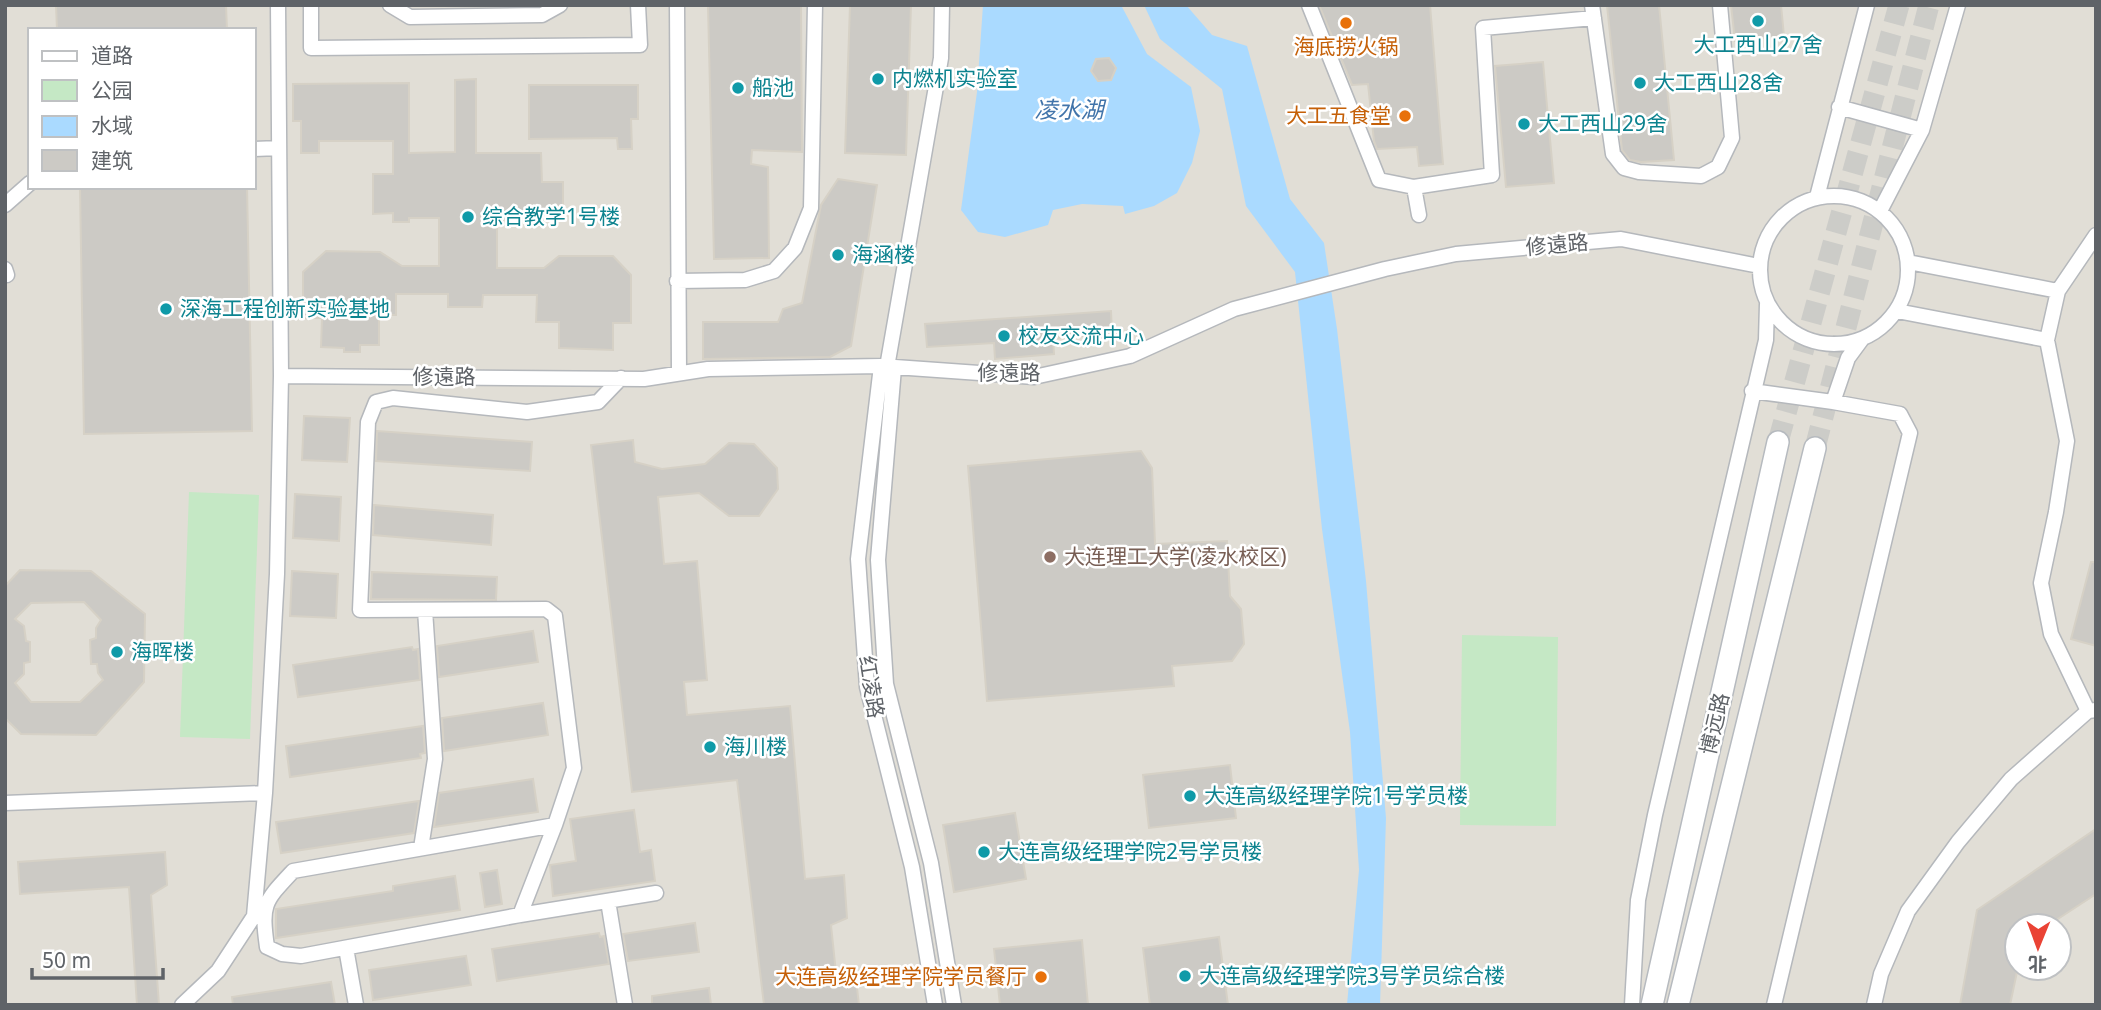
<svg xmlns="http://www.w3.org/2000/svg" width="2101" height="1010" font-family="'Noto Sans','Noto Sans SC',sans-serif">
<rect width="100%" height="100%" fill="#f1efe8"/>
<!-- education -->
<path fill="#e1ded6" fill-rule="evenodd" d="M5,5H2096V1005H5ZM30,30H254V187H30ZM2017,926H2059V968H2017Z"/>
<!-- green -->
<path fill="#c5e8c5" d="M189,492L259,495L250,739L180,737Z
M1462,635L1558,637L1556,826L1460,825Z"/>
<!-- water -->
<path fill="#aadaff" d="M983,5H1121L1147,54L1191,87L1200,131L1192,163L1177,193L1154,206L1125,214L1123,206L1082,204L1053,210L1048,225L1005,237L978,232L961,210L977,92Z
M1144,5H1186L1212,35L1247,46L1290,199L1324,243L1337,329L1366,581L1386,818L1380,1005H1347L1359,870L1350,732L1322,529L1295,272L1246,206L1222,89L1160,39Z"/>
<!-- building -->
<path fill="#cccac5" stroke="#d6d1c6" stroke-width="2" fill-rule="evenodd" d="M56,5H226L227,30H57Z
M708,5H801L802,152L752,150L751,164L768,167L769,258L714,259Z
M850,5H911L906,155L845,153Z
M1319,5H1430L1443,164L1419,166L1417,147L1377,149L1374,141L1368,84L1352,85Z
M1607,5H1659L1674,160L1641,162L1630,160L1622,150Z
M1731,5H1781L1784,36L1735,41Z
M1109,58L1116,68L1111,80L1098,81L1091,71L1096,59Z
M1543,62L1554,183L1506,187L1495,66Z
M476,79V153H541L542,182H563V216H544V226H527V220H497V268H544L559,256H613L631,275V323H613V350L559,348V322H536L537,295H483L482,307H448V294H396V315H379V345H360V352H344V348L321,347L322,318H303V272L326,251L380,252L402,266H439V218H409V222H393V213L373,214V174H393V141H319V153H301V121H293V84L409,83V153L455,152V80Z
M529,85H638V119H631L632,149H618L617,138L529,139Z
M838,179L877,185L851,346L830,357L703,359V322H778L783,309L802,303L821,205Z
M80,187H247L252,431L84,434Z
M1111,311L1112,334L1053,338L1054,354L995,359L994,343L927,347L925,324Z
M304,416L350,418L347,462L302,460Z
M377,431L532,442L530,471L376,461Z
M633,440L635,462L662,469L705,464L729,443L754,444L777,468L778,489L759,516H729L699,493L658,497L664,564L697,561L707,680L684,682L687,715L790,706L805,879L844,875L847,918L831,925L836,973L855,971L859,1005H764L737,780L632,792L591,445Z
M1141,451L1152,468L1155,544L1227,541L1230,596L1241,609L1244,644L1232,661L1172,666L1174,686L987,701L968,466Z
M295,494L341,497L339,541L293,538Z
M374,505L493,515L491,545L373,535Z
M2091,562H2096V646L2071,639Z
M20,570L91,571L145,614L144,682L96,735L21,734L5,718V586ZM84,602L101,620L96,628V638L90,640L91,664H97L98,673L103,680L80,702H31L15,683L24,674V663L30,662V642L26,641L24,626L15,619L31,603Z
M292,571L338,574L336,618L290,616Z
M372,572L497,577L496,600L371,599Z
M533,631L538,662L439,677L437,646Z
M412,647L413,650L418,649L420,680L298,697L293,665Z
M543,703L548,735L444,751L442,718Z
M423,726L425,753L420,754L421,758L290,777L286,746Z
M1230,765L1236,818L1149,828L1143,775Z
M533,779L538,812L434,827L439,793Z
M419,801L414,833L281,853L276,822Z
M634,810L640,852L651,850L655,881L553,896L550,865L576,861L570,819Z
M1015,813L1026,879L954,892L943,825Z
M2096,829V894L2047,926H2017V972L2010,1005H1960L1977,910Z
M165,852L167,885L151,895L159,1005H137L129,887L20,894L18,862Z
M497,870L502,904L485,907L480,873Z
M455,876L460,910L276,938V909L393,891V886Z
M695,923L699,952L628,961L623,934Z
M599,933L600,937L604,936L609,964L497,981L492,949Z
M1219,937L1228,1005H1150L1143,948Z
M1082,940L1088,1005H1000L994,949Z
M466,956L471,985L373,1000L369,970Z
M331,982L335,1005H233L232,997Z
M709,988L711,1005H652V996Z"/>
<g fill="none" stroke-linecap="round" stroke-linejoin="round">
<!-- secondary-tunnel -->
<path stroke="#ccccc8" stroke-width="21" stroke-dasharray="21 10" stroke-linecap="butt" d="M1778,442L1899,5
M1815,448L1929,5"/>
<defs>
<path id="street" d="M311,5V48L640,45L638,5
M390,5L410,17L542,15L560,5
M677,5L679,373
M1309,5L1379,180L1414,187L1419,215
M1592,5L1613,154L1624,168L1639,172L1701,176L1718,167L1732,138L1720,5
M1839,107L1922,130
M254,149L279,148
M1414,187L1492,175L1483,28L1594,18
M1760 270a74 74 0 1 1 148 0a74 74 0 1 1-148 0Z
M1817,197L1867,5
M5,205L30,183
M1880,211L1922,130L1958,5
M1908,262L2058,291
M5,269L7,275
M677,281L745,280L774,271L795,248L811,208L815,5
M1897,311L2047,340L2067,441L2056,512L2041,583L2051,634L2088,711L2096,710
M2047,340L2058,291L2096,235
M881,366L858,559L867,687L912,867L935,1005
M887,367L941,58L942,5
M894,368L878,560L886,684L931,863L954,1005
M281,376L644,379L708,369L881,366L1034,377L1130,356L1234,309L1385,269L1456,254L1621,239L1759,266
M1752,391L1833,402
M5,803L265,793
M555,825L293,871C264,902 261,904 267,947L282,954L301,956L520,915L656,893
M421,848L435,759L425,610
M608,901L625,1005
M520,915L555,825L574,768L555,616L546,609L360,610L368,422L376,402L393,398L527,412L598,402L621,378
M346,948L356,1005
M182,1005L218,971L254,916L265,793L277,574L281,376L278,5
M1632,1005L1638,900L1655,815L1766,340L1767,304
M1774,1005L1910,433L1900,414L1833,402L1848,358L1862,339
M1874,1005L1881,974L1908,911L1958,842L2011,779L2088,711"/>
<path id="secondary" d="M1652,1005L1778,442
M1678,1005L1815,448"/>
</defs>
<!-- street casing -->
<use href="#street" stroke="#b5b8bc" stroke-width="17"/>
<!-- secondary casing -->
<use href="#secondary" stroke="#b6babf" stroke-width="24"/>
<!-- street -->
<use href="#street" stroke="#fff" stroke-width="14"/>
<!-- secondary -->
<use href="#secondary" stroke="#fff" stroke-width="21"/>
</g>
<!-- markers -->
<g fill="#0f9aa8" stroke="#fff" stroke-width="2.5">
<circle cx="1758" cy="21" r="7"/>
<circle cx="878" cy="79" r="7"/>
<circle cx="1640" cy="83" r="7"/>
<circle cx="738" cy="88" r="7"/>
<circle cx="1524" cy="124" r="7"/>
<circle cx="468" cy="217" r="7"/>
<circle cx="838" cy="255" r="7"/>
<circle cx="166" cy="309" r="7"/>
<circle cx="1004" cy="336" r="7"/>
<circle cx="117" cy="652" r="7"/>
<circle cx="710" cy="747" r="7"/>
<circle cx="1190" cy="796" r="7"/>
<circle cx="984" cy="852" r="7"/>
<circle cx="1185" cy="976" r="7"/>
</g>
<g fill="#e8710a" stroke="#fff" stroke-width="2.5">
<circle cx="1346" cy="23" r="7"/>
<circle cx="1405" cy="116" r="7"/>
<circle cx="1041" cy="977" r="7"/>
</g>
<circle fill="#8d6e63" stroke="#fff" stroke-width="2.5" cx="1050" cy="557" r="7"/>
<g text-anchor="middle" stroke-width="5" stroke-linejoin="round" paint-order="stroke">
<!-- culture labels -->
<g font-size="21" fill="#0d838f" stroke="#fff" text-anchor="start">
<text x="1758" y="52" text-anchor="middle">大工西山27舍</text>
<text x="892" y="86">内燃机实验室</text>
<text x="1654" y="90">大工西山28舍</text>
<text x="752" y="95">船池</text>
<text x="1538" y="131">大工西山29舍</text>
<text x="482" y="224">综合教学1号楼</text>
<text x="852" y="262">海涵楼</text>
<text x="180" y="316">深海工程创新实验基地</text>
<text x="1018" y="343">校友交流中心</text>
<text x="131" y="659">海晖楼</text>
<text x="724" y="754">海川楼</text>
<text x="1204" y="803">大连高级经理学院1号学员楼</text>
<text x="998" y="859">大连高级经理学院2号学员楼</text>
<text x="1199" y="983">大连高级经理学院3号学员综合楼</text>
</g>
<!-- food labels -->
<g font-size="21" fill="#c56008" stroke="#fff" text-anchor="end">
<text x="1346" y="54" text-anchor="middle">海底捞火锅</text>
<text x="1391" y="123">大工五食堂</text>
<text x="1027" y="984">大连高级经理学院学员餐厅</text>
</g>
<!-- street labels -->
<g font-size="21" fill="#5f6368" stroke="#fff">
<text transform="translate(1557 245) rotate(-5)" y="7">修遠路</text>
<text x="1009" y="380">修遠路</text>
<text x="444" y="384">修遠路</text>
<text transform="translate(871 687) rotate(81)" y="7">红凌路</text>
<text transform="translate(1715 724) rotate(-77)" y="7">博远路</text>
</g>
<!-- education labels -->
<g font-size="21" fill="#785e54" stroke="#fff" text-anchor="start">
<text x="1064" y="564">大连理工大学(凌水校区)</text>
</g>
<!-- water labels -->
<g font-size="23" font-style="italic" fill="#4174aa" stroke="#fff">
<text x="1069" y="118">凌水湖</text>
</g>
</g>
<!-- border -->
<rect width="2101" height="1010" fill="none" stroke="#5f6368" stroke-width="14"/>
<!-- legend -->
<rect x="28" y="28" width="228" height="161" fill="#ffffff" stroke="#bfc1c3" stroke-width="2"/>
<rect x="42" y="51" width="35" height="10" fill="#ffffff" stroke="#bfc1c3" stroke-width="2"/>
<text x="91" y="63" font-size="21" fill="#5f6368">道路</text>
<rect x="42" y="80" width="35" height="21" fill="#c5e8c5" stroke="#bfc1c3" stroke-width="2"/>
<text x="91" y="98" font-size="21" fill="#5f6368">公园</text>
<rect x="42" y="116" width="35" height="21" fill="#aadaff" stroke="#bfc1c3" stroke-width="2"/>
<text x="91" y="133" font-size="21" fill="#5f6368">水域</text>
<rect x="42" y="150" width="35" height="21" fill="#cccac5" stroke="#bfc1c3" stroke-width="2"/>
<text x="91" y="168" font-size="21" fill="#5f6368">建筑</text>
<!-- north arrow -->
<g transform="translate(2038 947) rotate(181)"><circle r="33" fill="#ffffff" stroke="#bfc1c3" stroke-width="2"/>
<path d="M0-5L12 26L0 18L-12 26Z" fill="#ea4335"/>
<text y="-10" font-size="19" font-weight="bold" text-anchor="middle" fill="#5f6368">北</text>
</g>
<!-- scale -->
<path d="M32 968v10h131v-10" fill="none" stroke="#5f6368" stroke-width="3.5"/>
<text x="42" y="968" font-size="21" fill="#5f6368" stroke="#ffffff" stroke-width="5" paint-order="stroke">50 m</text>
</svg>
